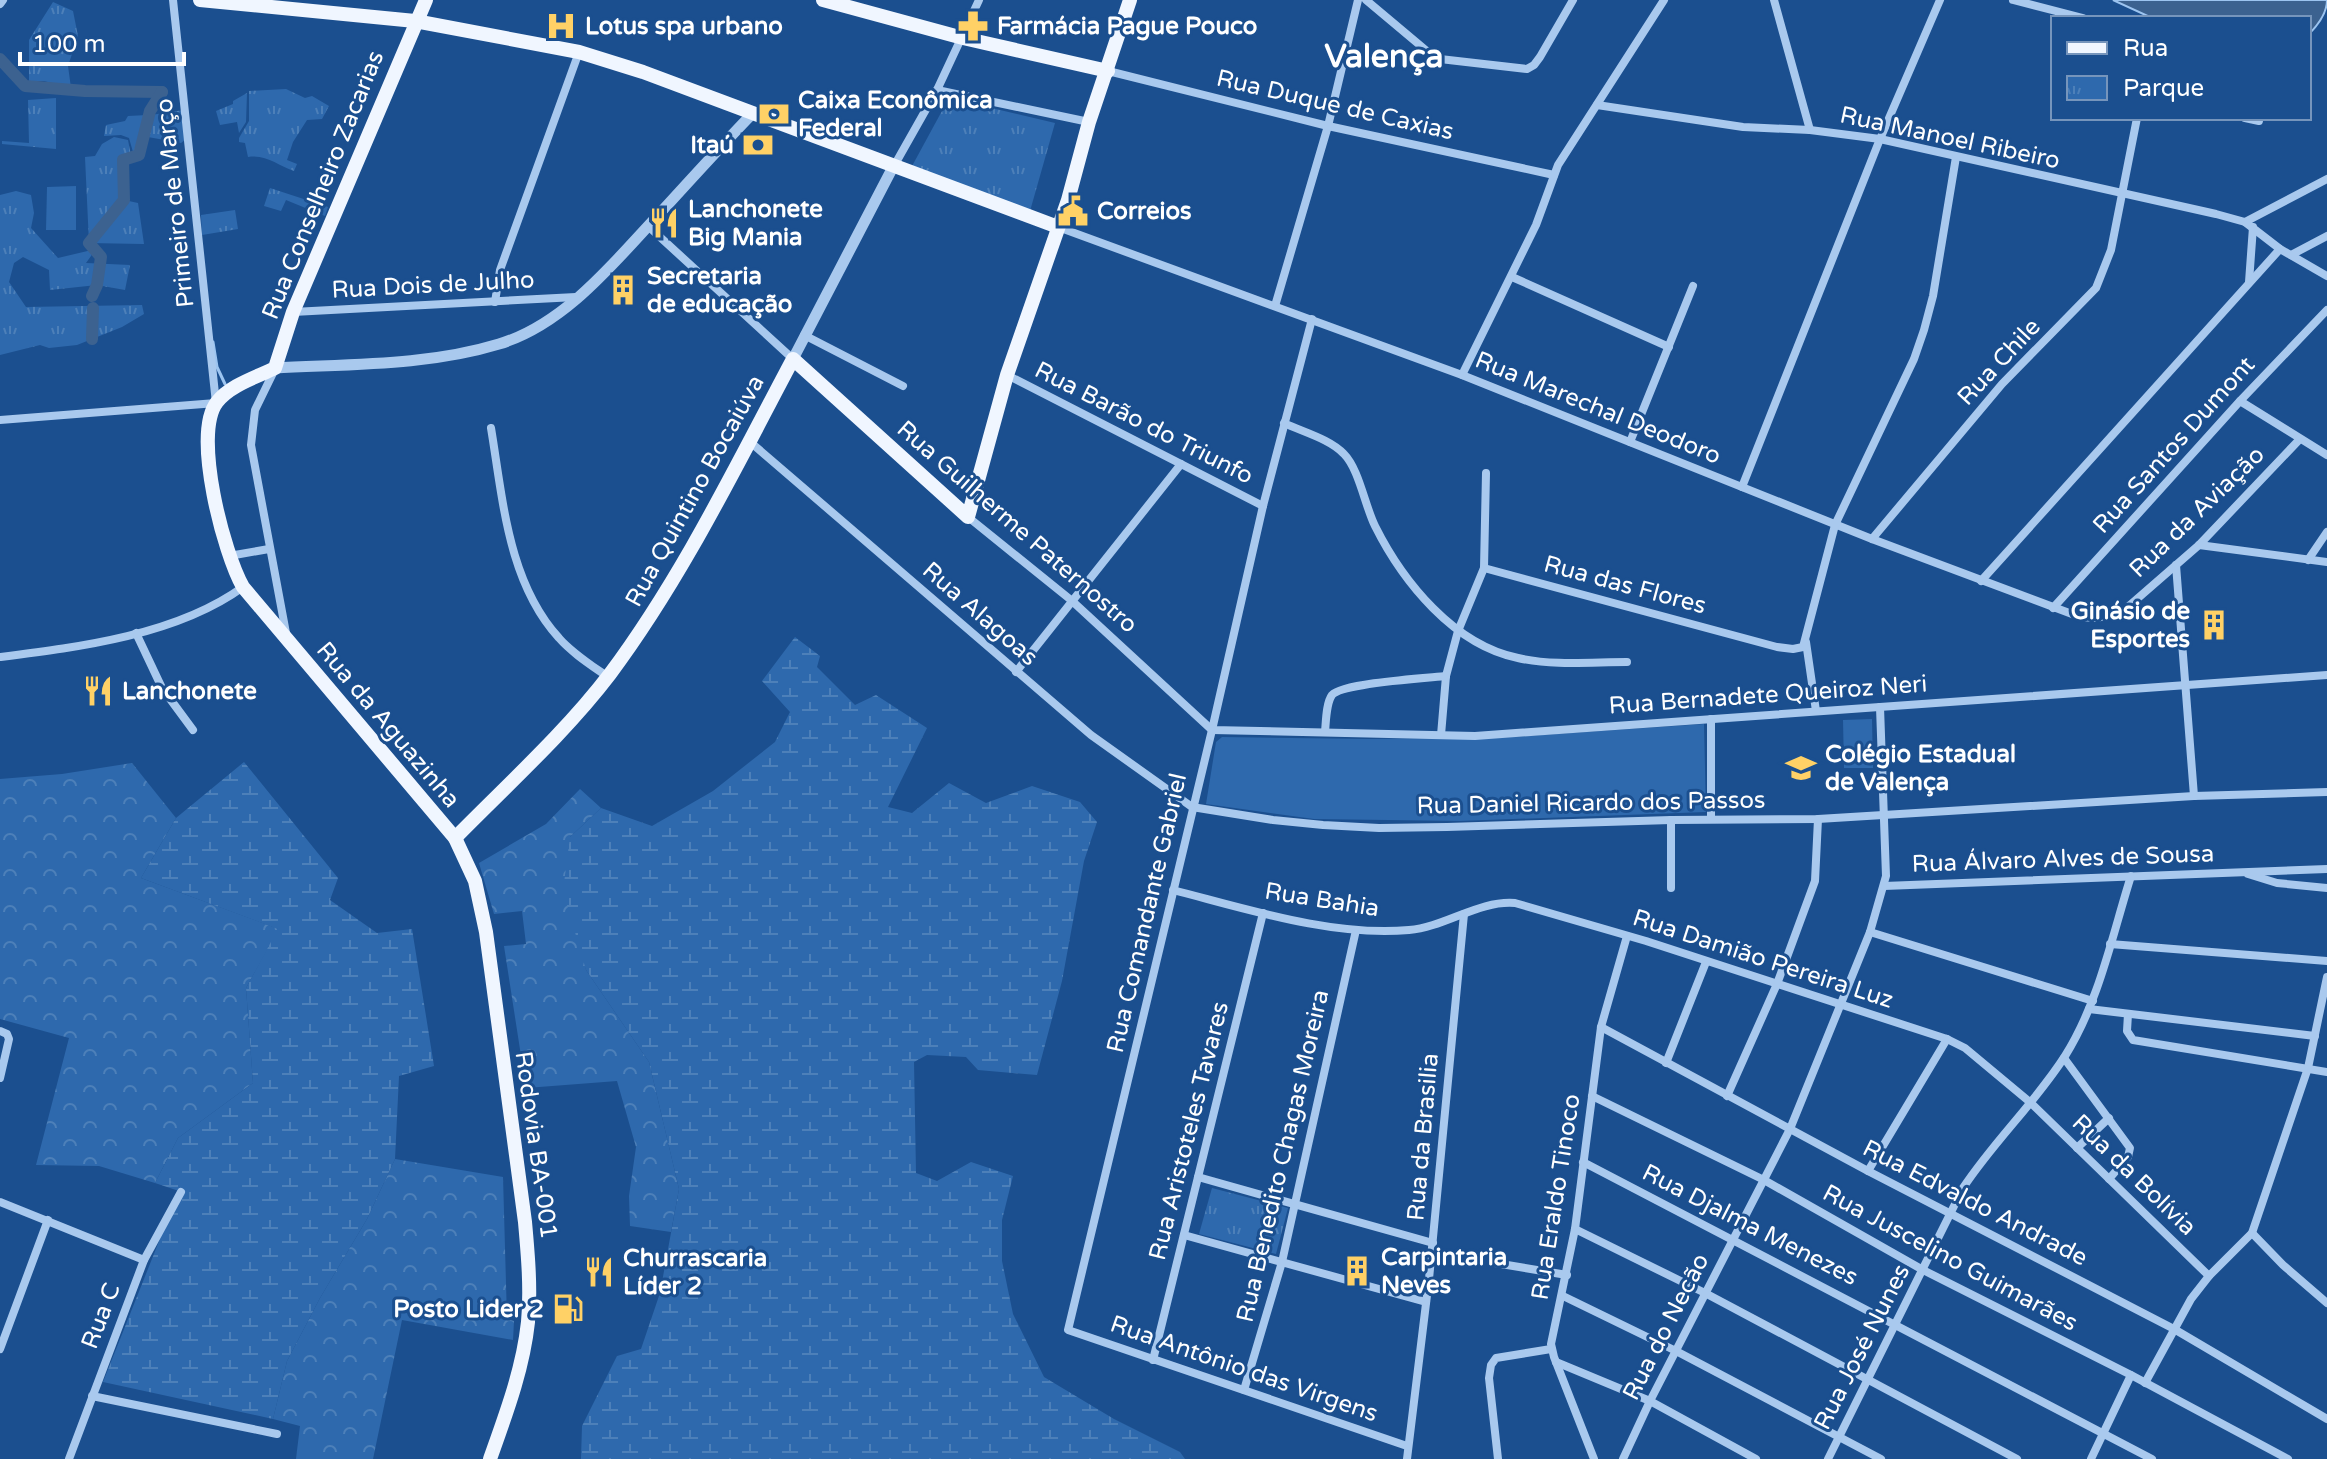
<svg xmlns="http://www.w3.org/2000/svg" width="2327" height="1459" font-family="'Varela Round',sans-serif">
<defs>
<pattern id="forest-crowns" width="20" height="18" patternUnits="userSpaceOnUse" patternTransform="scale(2)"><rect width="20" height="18" fill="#2e69ad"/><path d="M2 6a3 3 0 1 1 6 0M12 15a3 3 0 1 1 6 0" fill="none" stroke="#4d80b9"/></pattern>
<pattern id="wetland-marsh" width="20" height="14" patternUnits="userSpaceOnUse" patternTransform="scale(2)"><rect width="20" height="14" fill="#2e69ad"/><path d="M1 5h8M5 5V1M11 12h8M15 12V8" fill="none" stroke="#4d80b9"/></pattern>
<pattern id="park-tufts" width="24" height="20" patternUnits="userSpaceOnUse" patternTransform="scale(2)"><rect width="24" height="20" fill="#2e69ad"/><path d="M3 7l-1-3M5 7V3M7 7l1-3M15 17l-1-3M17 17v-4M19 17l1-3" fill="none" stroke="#4d80b9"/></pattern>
</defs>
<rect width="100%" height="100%" fill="#1b4f8f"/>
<g fill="#2e69ad">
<path d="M76 186V230H46L47 187Z"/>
<path d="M1872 719 1873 768H1844L1843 720Z"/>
<path d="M1704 724 1706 812 1460 821 1314 819 1206 804 1216 742 1222 737 1370 739 1512 737Z"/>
</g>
<g fill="url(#forest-crowns)">
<path d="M132 763 176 818 141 878 279 929 246 988 253 1083 178 1138 155 1183 99 1166 36 1165 69 1038 0 1019V779L62 774Z"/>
<path d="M580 789 601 808 570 837 586 970 649 1062 679 1189 671 1232 630 1226 629 1196 636 1147 617 1081 526 1088 504 946 526 944 522 911 494 914 479 863 546 824Z"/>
<path d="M395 1159 503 1177 507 1319 514 1321 513 1340 402 1320 373 1459H296L300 1426 273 1419 287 1361 320 1298 367 1219Z"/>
</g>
<g fill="url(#wetland-marsh)">
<path d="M795 637 820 656 817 667 855 705 876 695 927 728 888 807 912 813 949 783 986 803 1032 786 1080 802 1097 822 1084 861 1062 981 1037 1075 978 1070 966 1057 927 1055 914 1062 916 1173 937 1181 971 1162 1013 1176 1002 1220V1261L1013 1314 1044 1377 1114 1419 1180 1452 1185 1459H581L582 1426 617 1356 641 1349 660 1293 679 1189 649 1062 586 970 563 891 570 837 601 808 652 826 713 791 775 742 790 712 762 681Z"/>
<path d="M244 762 338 878 330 900 377 933 412 929 434 1066 399 1076 395 1159 367 1219 320 1298 287 1361 273 1419 103 1382 179 1191 155 1183 178 1138 253 1083 246 988 278 929 141 878 176 818Z"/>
</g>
<g fill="url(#park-tufts)">
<path d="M53 2 73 11 78 36 68 66 71 88 44 81H29V40Z"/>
<path d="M286 89 305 98 312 96 329 106 322 119 307 120 293 142 287 160 297 164 294 171C278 166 267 154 248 157L245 143 239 142V138L249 121V91Z"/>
<path d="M247 93 246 122 239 133 237 122 220 125 216 111 233 104V101Z"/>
<path d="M56 98V149L2 144V141L29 143 28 100Z"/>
<path d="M949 98 1055 123 1030 211 911 168Z"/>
<path d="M184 110 186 139 181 143 148 137 151 115Z"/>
<path d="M148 115 144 134 135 159 129 138 121 135 104 136 106 125 125 121 128 116Z"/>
<path d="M114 137 128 140 132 161H122L121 172 124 200 138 203 144 244 89 243 85 157 95 156 102 144Z"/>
<path d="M270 188 328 207 325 216 286 200 281 211 264 206Z"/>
<path d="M16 191 31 195 34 213 31 228 58 258 96 249 86 263 130 265 125 290 97 285 50 290 49 270 23 257 14 263 9 282 26 307 142 305 144 314 122 327 77 345 49 348 40 345 0 355V195Z"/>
<path d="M235 210 238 229 202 235 201 215Z"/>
<path d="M1212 1188 1288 1208 1276 1254 1199 1234Z"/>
</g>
<path fill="#3c6290" stroke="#9cc4f0" stroke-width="2" d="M2113 0H2327C2327 13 2318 25 2309 34V18H2152Z"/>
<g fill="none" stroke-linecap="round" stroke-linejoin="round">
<path stroke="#9cc4f0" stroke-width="3" d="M213 342 217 367 225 384"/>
<g stroke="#3c6290" stroke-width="12">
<path d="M0 59 25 86 85 91 162 92"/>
<path d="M92 296 97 285 101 257 89 243 124 200 123 160 139 155 150 111 162 92"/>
<path d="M92 339 93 308"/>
</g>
<g stroke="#a9c9ee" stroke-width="8">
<path d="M1366 0 1428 52 1440 59 1527 69 1534 65 1540 57 1573 0"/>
<path d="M1774 0 1810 130"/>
<path d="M2013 0 2083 18"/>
<path d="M0 4 3 0"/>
<path d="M1108 71 1328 126 1554 175"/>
<path d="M937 90 1089 122"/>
<path d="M1597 105 1743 127 1810 130 1880 139 2216 214 2245 222 2280 249 2327 276"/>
<path d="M2245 118 2259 121"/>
<path d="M894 166 937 90 979 0"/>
<path d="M2245 222 2327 179"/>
<path d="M648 226 793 359"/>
<path d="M1058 227 1462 375 1872 539 2080 617 2096 618 2122 612 2199 545 2299 440"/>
<path d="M2291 255 2327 236"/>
<path d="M1512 277 1669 347"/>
<path d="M2249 282 2253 227"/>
<path d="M495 302 500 270 579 52"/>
<path d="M1275 306 1328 126 1358 0"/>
<path d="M293 312 576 297"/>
<path d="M1312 319 1263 506 1212 730 1068 1330 1407 1446"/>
<path d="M804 335 903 386"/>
<path d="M274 371 255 410 251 445 286 633"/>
<path d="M1007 375 1263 506"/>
<path d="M1462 375 1536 225 1558 165 1664 0"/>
<path d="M2240 401 2327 455"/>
<path d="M0 420 216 403 173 0"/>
<path d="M1284 423C1303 432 1330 439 1344 454 1359 469 1365 506 1375 526 1403 582 1454 645 1518 658 1553 666 1592 662 1627 662"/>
<path d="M491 428C503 500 508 582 559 638 572 653 591 665 608 677"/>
<path d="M749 441 1091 735 1192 807 1273 820 1323 825 1379 828 1447 827 1671 820 1818 819 2194 796 2327 792"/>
<path d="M1630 442 1693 286"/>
<path d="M1742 487 1880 139 1940 0"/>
<path d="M968 517 1071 600 1212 730 1475 736 2327 675"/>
<path d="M1872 539 2002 384 2096 288 2111 250 2137 118"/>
<path d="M2199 545 2327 562"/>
<path d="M229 556 269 549"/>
<path d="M2308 560 2327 532"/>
<path d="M2176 565 2194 796"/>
<path d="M1484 568 1486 473"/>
<path d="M1981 581 2280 249"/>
<path d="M2053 608 2240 401 2327 310"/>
<path d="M136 633 162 688 193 730"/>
<path d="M1806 642 1816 711"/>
<path d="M0 657C80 647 177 635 243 587"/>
<path d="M1016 672 1181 464"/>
<path d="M1711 719V819"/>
<path d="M1325 732C1326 722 1326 703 1332 695 1342 683 1427 678 1446 676"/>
<path d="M1441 735 1446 676 1458 631 1484 568 1777 647 1793 649 1803 647 1835 525 1914 359 1924 330 1933 296 1956 157"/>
<path d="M2248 874 2277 883 2327 888"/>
<path d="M1884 886 2327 869"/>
<path d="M1671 888V820"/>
<path d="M1173 890C1247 909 1333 937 1409 930 1445 927 1479 900 1515 903L1646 941 1947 1039 1965 1048 2031 1103 2209 1276"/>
<path d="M1870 932 2093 1001"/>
<path d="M2110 944 2327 961"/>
<path d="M2089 1009 2315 1036"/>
<path d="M2128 1014 2127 1031 2133 1040 2327 1072"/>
<path d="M1601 1027 1868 1171 2174 1329 2327 1419"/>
<path d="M0 1031 7 1034 9 1039 0 1078"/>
<path d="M2064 1058 2130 1148 2128 1157 2109 1179"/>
<path d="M1666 1063 1706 962"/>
<path d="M1592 1096 1764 1180 1923 1270 2131 1375 2288 1459"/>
<path d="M1727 1096 1777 984 1815 881 1818 819"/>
<path d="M2077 1148 2109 1118"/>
<path d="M1583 1162 2152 1459"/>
<path d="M1868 1171 1947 1039"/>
<path d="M1198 1177 1433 1243"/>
<path d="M0 1202 144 1260"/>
<path d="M1575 1229 1705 1293 2017 1459"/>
<path d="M2252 1233 2283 1265 2327 1303"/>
<path d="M1184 1235 1426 1302"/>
<path d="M1495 1263 1567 1275"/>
<path d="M1563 1296 1676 1351 1881 1459"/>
<path d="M0 1349 48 1220"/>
<path d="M1153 1360 1263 913"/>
<path d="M1556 1362 1650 1401 1756 1459"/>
<path d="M2145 1383 2191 1299 2209 1276 2252 1233 2308 1068 2327 977"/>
<path d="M1244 1390 1282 1262 1356 930"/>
<path d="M92 1396 277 1434"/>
<path d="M69 1459 144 1260 181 1192"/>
<path d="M1407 1459 1429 1279 1464 914"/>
<path d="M1498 1459 1489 1378 1491 1365 1496 1358 1551 1349"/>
<path d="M1594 1459 1554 1357 1551 1344 1575 1229 1601 1027 1627 936"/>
<path d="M1623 1459 1650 1401 1790 1129 1870 932 1886 876 1880 707"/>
<path d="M1828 1459 1963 1188C1994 1141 2035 1103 2065 1056 2099 1002 2112 936 2131 876"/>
<path d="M2091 1459 2131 1375"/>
</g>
<g stroke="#a9c9ee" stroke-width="11">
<path d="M793 359 893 167"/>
<path d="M275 368C349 364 427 366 499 344 566 324 616 260 662 211 692 178 722 145 753 113"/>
</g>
<g stroke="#f0f6ff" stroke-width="14">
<path d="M200 0 415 21 579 52 643 72 1058 227"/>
<path d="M426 0 293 312 275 368C257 377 230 385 217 402 192 434 224 554 243 587L455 838 475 881 486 932 525 1222C528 1255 531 1289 528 1322 523 1369 506 1414 490 1459"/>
<path d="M823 0 963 38 1108 71"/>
<path d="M455 838C507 785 565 733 610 674 683 576 736 466 793 359L968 517 1007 375 1068 200 1089 122 1130 0"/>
</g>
</g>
<defs>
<g id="hospital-bare" transform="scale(2.4)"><path d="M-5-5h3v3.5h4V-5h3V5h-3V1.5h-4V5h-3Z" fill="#ffd166" stroke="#1b4f8f" stroke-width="2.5" paint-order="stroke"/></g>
<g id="pharmacy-bare" transform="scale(2.4)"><path d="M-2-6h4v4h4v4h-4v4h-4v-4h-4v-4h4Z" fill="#ffd166" stroke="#1b4f8f" stroke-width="2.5" paint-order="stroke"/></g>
<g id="bank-bare" transform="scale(2.4)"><path d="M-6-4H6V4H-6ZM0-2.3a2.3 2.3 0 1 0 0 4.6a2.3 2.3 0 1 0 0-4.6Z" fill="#ffd166" stroke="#1b4f8f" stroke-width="2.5" paint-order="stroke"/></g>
<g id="civic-bare" transform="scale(2.4)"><path d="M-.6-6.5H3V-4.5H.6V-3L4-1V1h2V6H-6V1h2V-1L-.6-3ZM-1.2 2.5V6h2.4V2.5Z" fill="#ffd166" stroke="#1b4f8f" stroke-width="2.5" paint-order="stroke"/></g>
<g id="restaurant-bare" transform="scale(2.4)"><path d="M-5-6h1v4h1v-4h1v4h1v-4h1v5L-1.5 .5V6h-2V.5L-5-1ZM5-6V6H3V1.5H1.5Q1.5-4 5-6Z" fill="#ffd166" stroke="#1b4f8f" stroke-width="2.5" paint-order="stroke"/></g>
<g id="building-bare" transform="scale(2.4)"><path d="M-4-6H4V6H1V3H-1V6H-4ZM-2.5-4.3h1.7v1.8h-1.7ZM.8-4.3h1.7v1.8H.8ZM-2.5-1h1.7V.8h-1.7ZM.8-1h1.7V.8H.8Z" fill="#ffd166" stroke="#1b4f8f" stroke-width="2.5" paint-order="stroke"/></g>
<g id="school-bare" transform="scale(2.4)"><path d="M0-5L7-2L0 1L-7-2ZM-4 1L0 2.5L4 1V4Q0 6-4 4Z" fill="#ffd166" stroke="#1b4f8f" stroke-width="2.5" paint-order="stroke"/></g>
<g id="fuel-bare" transform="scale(2.4)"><path d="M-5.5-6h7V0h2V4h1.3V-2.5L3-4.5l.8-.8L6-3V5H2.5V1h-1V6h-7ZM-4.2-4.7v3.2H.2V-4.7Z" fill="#ffd166" stroke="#1b4f8f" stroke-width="2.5" paint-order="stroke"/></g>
</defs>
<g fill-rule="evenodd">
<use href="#hospital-bare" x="561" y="26"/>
<use href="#pharmacy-bare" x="973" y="26"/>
<use href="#bank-bare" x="774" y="114"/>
<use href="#bank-bare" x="758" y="145"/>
<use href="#civic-bare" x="1073" y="211"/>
<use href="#restaurant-bare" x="664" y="223"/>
<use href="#building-bare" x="623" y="290"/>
<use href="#building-bare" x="2214" y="625"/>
<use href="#restaurant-bare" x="98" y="691"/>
<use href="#school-bare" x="1801" y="768"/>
<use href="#building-bare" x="1357" y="1271"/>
<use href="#restaurant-bare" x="599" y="1272"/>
<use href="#fuel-bare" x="568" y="1309"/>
</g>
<g text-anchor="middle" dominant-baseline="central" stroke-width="6" stroke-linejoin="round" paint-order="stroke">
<g font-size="24" font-weight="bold" fill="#fff" stroke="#1b4f8f" text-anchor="start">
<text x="585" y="26">Lotus spa urbano</text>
<text x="997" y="26">Farmácia Pague Pouco</text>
<text x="798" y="100">Caixa Econômica<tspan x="798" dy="28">Federal</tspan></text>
<text x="734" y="145" text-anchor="end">Itaú</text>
<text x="688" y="209">Lanchonete<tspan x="688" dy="28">Big Mania</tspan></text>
<text x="1097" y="211">Correios</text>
<text x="647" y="276">Secretaria<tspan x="647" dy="28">de educação</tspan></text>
<text x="2190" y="611" text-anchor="end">Ginásio de<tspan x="2190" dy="28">Esportes</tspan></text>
<text x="122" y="691">Lanchonete</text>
<text x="1825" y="754">Colégio Estadual<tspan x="1825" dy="28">de Valença</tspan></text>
<text x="1381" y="1257">Carpintaria<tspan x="1381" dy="28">Neves</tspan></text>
<text x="623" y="1258">Churrascaria<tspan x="623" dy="28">Líder 2</tspan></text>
<text x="544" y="1309" text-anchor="end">Posto Lider 2</text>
</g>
<g font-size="24" fill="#fff" stroke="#1b4f8f">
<text transform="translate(1335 105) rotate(13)">Rua Duque de Caxias</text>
<text transform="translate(1950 138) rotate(12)">Rua Manoel Ribeiro</text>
<text transform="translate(323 185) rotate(-68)">Rua Conselheiro Zacarias</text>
<text transform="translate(175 203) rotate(-96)">Primeiro de Março</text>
<text transform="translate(433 285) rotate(-3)">Rua Dois de Julho</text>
<text transform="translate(1999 362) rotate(-47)">Rua Chile</text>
<text transform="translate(1598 408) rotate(22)">Rua Marechal Deodoro</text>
<text transform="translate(1144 423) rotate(27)">Rua Barão do Triunfo</text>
<text transform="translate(2174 445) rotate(-48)">Rua Santos Dumont</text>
<text transform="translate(695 491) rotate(-61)">Rua Quintino Bocaiúva</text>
<text transform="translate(2197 512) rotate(-44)">Rua da Aviação</text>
<text transform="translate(1017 527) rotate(41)">Rua Guilherme Paternostro</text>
<text transform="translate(1625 585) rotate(15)">Rua das Flores</text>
<text transform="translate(980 614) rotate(41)">Rua Alagoas</text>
<text transform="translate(1768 695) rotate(-4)">Rua Bernadete Queiroz Neri</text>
<text transform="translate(388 725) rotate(50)">Rua da Aguazinha</text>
<text transform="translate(1591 803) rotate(-1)">Rua Daniel Ricardo dos Passos</text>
<text transform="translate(2063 859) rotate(-2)">Rua Álvaro Alves de Sousa</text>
<text transform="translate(1322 900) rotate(9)">Rua Bahia</text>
<text transform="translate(1147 913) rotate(-77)">Rua Comandante Gabriel</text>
<text transform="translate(1763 959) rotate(18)">Rua Damião Pereira Luz</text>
<text transform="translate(1189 1131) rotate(-76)">Rua Aristoteles Tavares</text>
<text transform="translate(1423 1137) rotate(-85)">Rua da Brasilia</text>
<text transform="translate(536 1145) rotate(82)">Rodovia BA-001</text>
<text transform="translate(1283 1156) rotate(-77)">Rua Benedito Chagas Moreira</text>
<text transform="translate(2134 1175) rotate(44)">Rua da Bolívia</text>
<text transform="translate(1556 1197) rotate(-81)">Rua Eraldo Tinoco</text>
<text transform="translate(1975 1203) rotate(27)">Rua Edvaldo Andrade</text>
<text transform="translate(1750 1225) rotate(27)">Rua Djalma Menezes</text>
<text transform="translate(1950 1258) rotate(28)">Rua Juscelino Guimarães</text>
<text transform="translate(101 1316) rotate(-69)">Rua C</text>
<text transform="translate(1666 1327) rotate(-63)">Rua do Necão</text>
<text transform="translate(1862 1347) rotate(-63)">Rua José Nunes</text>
<text transform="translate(1244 1369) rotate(19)">Rua Antônio das Virgens</text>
</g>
<g font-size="32" font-weight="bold" fill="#fff" stroke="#1b4f8f">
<text x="1384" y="57">Valença</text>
</g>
</g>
<rect x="2051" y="16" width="260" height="104" fill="#1b4f8f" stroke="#7695bc" stroke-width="2"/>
<rect x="2067" y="42" width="40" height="12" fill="#f0f6ff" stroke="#7695bc" stroke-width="2"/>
<text x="2123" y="56" font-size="24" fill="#ffffff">Rua</text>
<rect x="2067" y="76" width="40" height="24" fill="url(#park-tufts)" stroke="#7695bc" stroke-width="2"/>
<text x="2123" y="96" font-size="24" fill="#ffffff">Parque</text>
<path d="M20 52v12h164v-12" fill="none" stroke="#ffffff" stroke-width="4"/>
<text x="32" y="52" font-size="24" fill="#ffffff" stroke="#1b4f8f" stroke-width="6" paint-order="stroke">100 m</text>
</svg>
